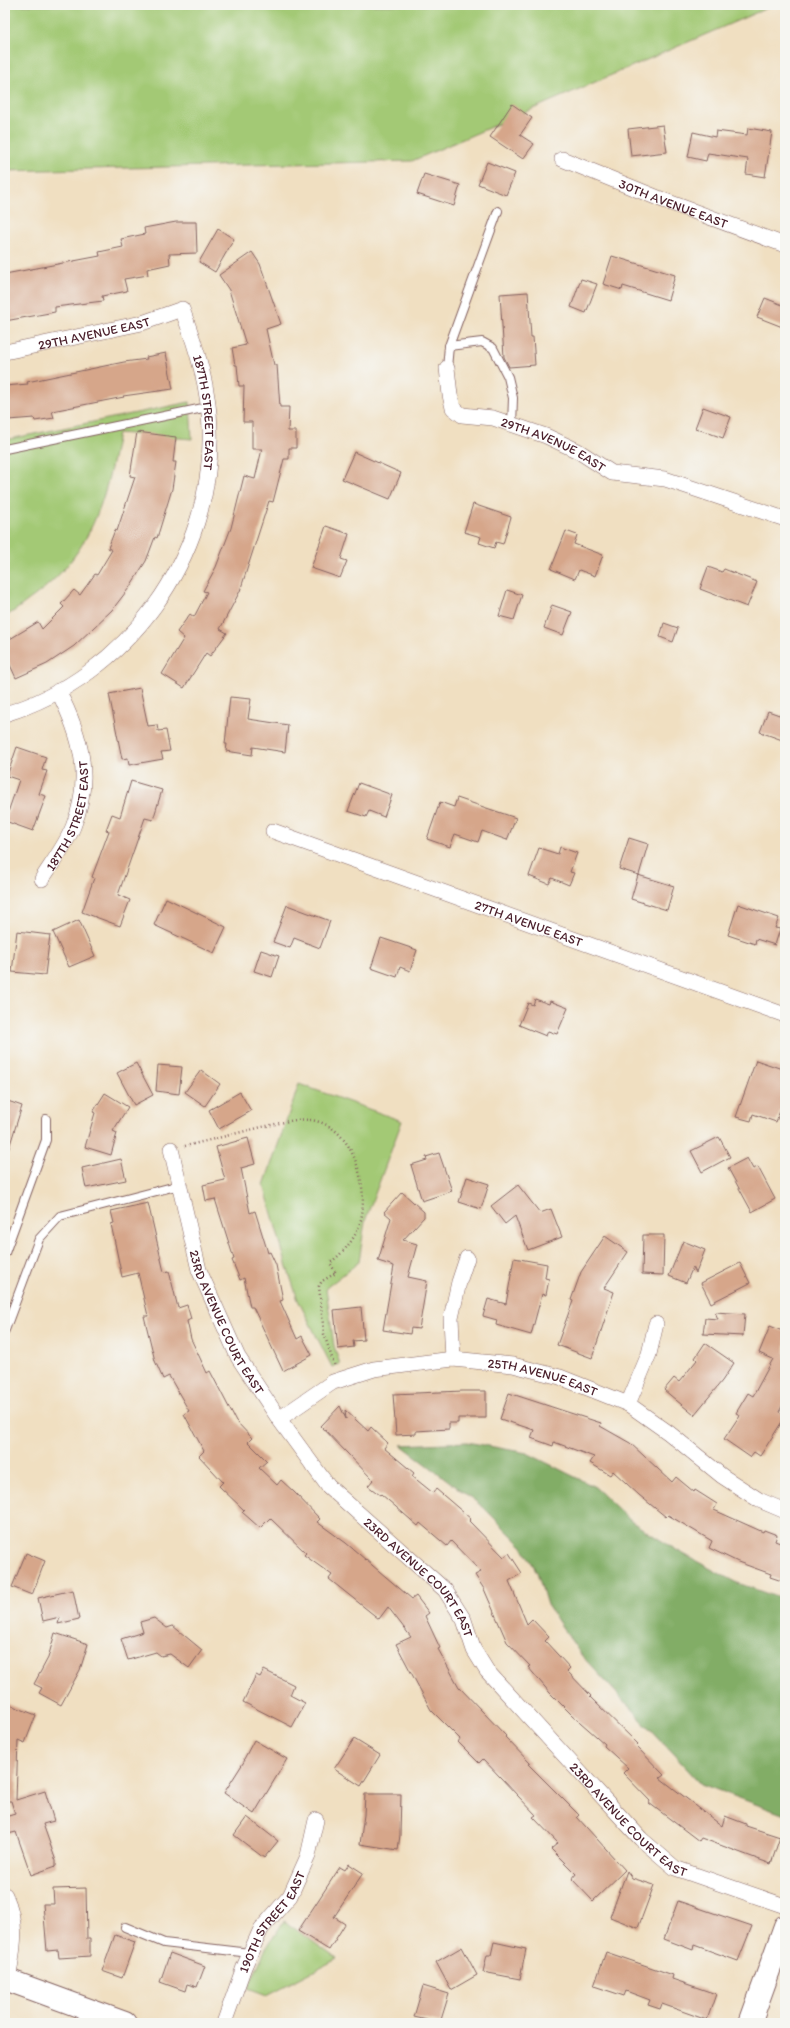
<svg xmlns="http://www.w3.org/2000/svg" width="790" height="2028" font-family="Itim,sans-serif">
<rect width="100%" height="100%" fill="#f6f6f2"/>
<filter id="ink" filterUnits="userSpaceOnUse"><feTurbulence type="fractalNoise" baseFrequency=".025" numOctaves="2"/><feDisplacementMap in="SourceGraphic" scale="8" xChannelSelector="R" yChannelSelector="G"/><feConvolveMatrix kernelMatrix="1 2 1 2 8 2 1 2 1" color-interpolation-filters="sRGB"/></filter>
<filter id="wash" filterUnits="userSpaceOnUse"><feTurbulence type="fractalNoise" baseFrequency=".012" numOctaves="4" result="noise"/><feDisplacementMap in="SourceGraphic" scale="16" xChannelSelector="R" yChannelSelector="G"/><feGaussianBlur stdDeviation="0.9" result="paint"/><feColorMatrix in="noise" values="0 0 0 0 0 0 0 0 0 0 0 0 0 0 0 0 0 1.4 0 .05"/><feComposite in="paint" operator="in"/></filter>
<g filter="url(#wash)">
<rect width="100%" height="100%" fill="#f0dfc1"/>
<g fill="#a3c974" stroke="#767450">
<path d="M5 5H774L412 161 5 171Z"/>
<path d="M190 402 192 439 118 433C106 500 91 555 33 597 24 603 15 612 5 616V440Z"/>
<path d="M299 1084 402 1121 365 1221 359 1262 326 1288 334 1346 340 1364 332 1367 298 1300 287 1267 264 1185Z"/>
<path d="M284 1921 337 1959 267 1995 248 1988 265 1950Z"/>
</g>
<path fill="#82ad66" stroke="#666648" d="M467 1442 527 1453 595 1487 632 1522 678 1551 735 1582 785 1600V1815L701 1784 582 1656 547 1605 537 1572 522 1546 483 1507 401 1445Z"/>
<g id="blocks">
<g fill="#d6a68a">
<path d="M512 104 532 118 520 135 534 144 523 159 490 137Z"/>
<path d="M663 125 667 152 631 156 628 129Z"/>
<path d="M748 128 772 132 765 177 746 174 748 159 708 153 706 161 688 157 693 132 715 137 716 131 747 135Z"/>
<path d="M487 162 515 173 506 195 478 184Z"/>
<path d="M424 174 460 185 454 206 417 194Z"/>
<path d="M176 222H196L197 253 169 254 170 264 147 269 148 275 124 279 127 291 102 296 103 301 55 307V312L5 321V274L100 256 99 252 123 247 121 239 145 234 144 228Z"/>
<path d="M218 229 234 239 215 272 199 262Z"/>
<path d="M252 252 260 264 281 324 266 329 274 365H277L280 407H289L288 431H296V448H289V459H284L273 502 269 501 240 591 220 629 227 633 210 656 206 653 184 688 162 674 184 638 177 632 190 614 194 617 207 592 203 591 216 567 231 528 244 476 255 479 262 449H252V422H243L244 386H239L237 365H235L232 348 246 345 229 290 219 275Z"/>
<path d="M612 256 675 275 668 300 623 286 622 290 603 284Z"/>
<path d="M581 279 597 284 586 313 571 307Z"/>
<path d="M528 292 531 337H533L535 365 509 367 504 357 500 294Z"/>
<path d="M765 298 785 306V328L757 317Z"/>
<path d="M166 353 173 389 123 396 124 397 52 411 54 418 35 421 34 418 8 420 5 386 28 384 27 382 124 362 147 359 146 357Z"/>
<path d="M703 407 731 417 723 438 695 428Z"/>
<path d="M137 432 176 437 173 462H176L172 489 157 538 155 537 146 561 129 588 112 610 74 646 47 664 16 678 5 654V642L38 622 42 629 64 607 61 604 74 590 80 595 95 574 97 575 112 550 108 548 115 530 117 531 135 477 130 476Z"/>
<path d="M354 452 401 473 390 499 342 479Z"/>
<path d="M473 504 511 517 503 544 496 542 494 548 479 543 481 537 464 532Z"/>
<path d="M326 526 349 534 341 559 347 561 340 578 311 568Z"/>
<path d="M566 531 577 535 574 544 603 555 595 576 579 570 575 579 551 569Z"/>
<path d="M708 567 722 572 724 569 757 582 747 607 700 589Z"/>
<path d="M507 590 522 595 514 620 499 616Z"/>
<path d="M552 605 572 612 563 635 544 628Z"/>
<path d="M664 623 678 628 673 642 660 637Z"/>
<path d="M140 688 148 726 157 725 158 731 166 730 170 751 161 752 163 759 129 765 128 758 122 759 109 694Z"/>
<path d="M230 697 251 699 248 719 288 725 285 752 253 747 252 755 226 751 227 744H225Z"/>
<path d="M768 711 785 717V741L760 732Z"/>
<path d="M17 747 46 757 42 770 47 771 39 794 46 796 33 831 5 821 19 780 7 776Z"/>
<path d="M131 781 162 790 153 820 145 818 118 895 130 900 120 926 82 912 94 878 92 877 109 831 106 830 112 814 120 817Z"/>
<path d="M359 783 392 795 384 817 369 811 366 817 348 811Z"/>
<path d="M457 798 516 818 507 840 482 831 478 842 455 834 450 847 427 839 440 802 454 807Z"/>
<path d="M629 838 648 844 639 875 619 869Z"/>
<path d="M560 847 577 853 570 872 574 873 569 885 552 878 549 884 529 876 539 848 558 854Z"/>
<path d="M638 875 674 886 667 910 631 899Z"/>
<path d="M166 898 226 927 214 953 154 925Z"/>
<path d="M738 904 779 918 775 928 780 929 775 945 756 939 755 944 728 935Z"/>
<path d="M287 905 330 921 320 948 294 938 290 948 273 942Z"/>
<path d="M79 920 95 956 69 967 53 932Z"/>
<path d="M17 931 50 935 45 975 12 972Z"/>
<path d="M381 938 417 950 410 971 400 967 397 977 371 968Z"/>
<path d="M261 950 279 956 272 977 254 971Z"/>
<path d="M535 999 549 1004 550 1001 568 1008 557 1034 548 1031 546 1036 519 1025 528 1003 533 1005Z"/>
<path d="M756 1060 785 1070V1097L776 1122 753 1114 751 1121 736 1117Z"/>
<path d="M136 1063 153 1095 134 1105 117 1073Z"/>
<path d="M158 1065 182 1067 179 1094 156 1091Z"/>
<path d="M201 1070 220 1084 205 1106 185 1092Z"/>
<path d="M240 1092 251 1111 219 1129 209 1110Z"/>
<path d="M105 1093 128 1107 113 1131 117 1133 111 1155 85 1147 95 1113 93 1112Z"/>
<path d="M5 1100 22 1106 8 1151 5 1150Z"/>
<path d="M719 1137 730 1157 702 1172 691 1151Z"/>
<path d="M248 1138 255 1164 241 1168 250 1213 255 1211 268 1253 270 1252 276 1265 283 1300 280 1301 297 1339 302 1336 312 1355 283 1371 253 1307H250L244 1278 240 1280 232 1260 234 1259 215 1199 206 1201 203 1185 225 1180 216 1147Z"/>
<path d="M439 1153 452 1191 422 1201 411 1165 427 1160 426 1157Z"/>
<path d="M747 1158 753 1169 758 1167 775 1199 752 1212 728 1168Z"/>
<path d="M121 1159 126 1180 86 1188 82 1168Z"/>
<path d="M467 1177 489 1184 481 1209 459 1202Z"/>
<path d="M518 1185 540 1213 551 1209 562 1237 528 1250 515 1216 505 1224 491 1206Z"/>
<path d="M402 1192 424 1212V1217L403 1240 417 1244 408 1277 427 1281 419 1329 411 1328 410 1334 383 1330 394 1266 378 1261 391 1218 384 1212Z"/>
<path d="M148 1203 164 1272 169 1271 178 1308 187 1305 191 1319 187 1321 191 1339 207 1373 210 1371 236 1421 252 1438 248 1442 267 1461 259 1468 277 1485 281 1480 294 1492 320 1519 317 1522 346 1543 412 1599 416 1596 429 1613 425 1616 440 1648 438 1649 459 1687 506 1736 505 1737 530 1763 528 1764 579 1815 577 1817 625 1870 593 1901 572 1879 576 1874 551 1849 558 1843 533 1817 536 1815 483 1759 479 1763 458 1742 460 1739 431 1710 396 1644 411 1637 388 1607 379 1619 329 1579 332 1575 304 1555 306 1553 270 1518 260 1528 242 1512 244 1510 219 1486 223 1482 199 1456 204 1451 184 1414 189 1411 169 1376 163 1379 155 1361 144 1316H148L138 1273 122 1277 111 1224 114 1223 111 1211Z"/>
<path d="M643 1235H664L663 1275 642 1274Z"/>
<path d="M605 1236 628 1252 604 1288 614 1292 592 1358 557 1345 573 1301 571 1300 581 1272Z"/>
<path d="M683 1241 705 1250 696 1273 693 1267 686 1283 669 1276Z"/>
<path d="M514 1258 547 1264 545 1278 549 1279 546 1295 542 1294 531 1335 496 1325 497 1320 483 1316 488 1299 506 1304Z"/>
<path d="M740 1263 750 1283 711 1303 701 1283Z"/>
<path d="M361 1307 364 1340 353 1341 354 1347 338 1349 334 1310Z"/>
<path d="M715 1312 745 1314 743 1336 703 1334 705 1318 718 1319Z"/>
<path d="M770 1326 785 1332V1400L779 1412 785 1417 760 1456 754 1452 750 1457 724 1439 740 1415 736 1413 748 1393 753 1396 773 1359 759 1353Z"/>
<path d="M705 1343 734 1363 722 1381 694 1415 664 1390 674 1378 679 1382 697 1360 695 1358Z"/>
<path d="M463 1391H486V1418H458V1423H449V1429L416 1431V1434L396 1435 393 1394Z"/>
<path d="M509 1393 601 1423 600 1426 630 1443 672 1482 676 1477 694 1492 695 1490 717 1504 714 1510 763 1532 764 1530 777 1535 775 1541 785 1545V1582L770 1577 771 1574 738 1562 709 1548 712 1541 668 1515 666 1517 639 1495 613 1471 610 1475 590 1463 594 1457 554 1442 553 1446 531 1438 534 1430 500 1419Z"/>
<path d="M340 1406 346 1419 345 1410 368 1431 371 1427 388 1443 384 1448 414 1473 412 1476 433 1493 436 1489 471 1519 469 1521 504 1557 509 1553 522 1573 509 1581 527 1624 532 1619 549 1637 545 1641 570 1668 567 1671 591 1696 590 1697 638 1744 636 1746 664 1775 660 1778 722 1826 725 1816 746 1824V1826L780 1837 771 1864 701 1838 699 1841 649 1803 650 1801 623 1773 628 1768 604 1746 605 1744 572 1715 550 1693 528 1667 530 1666 507 1642 484 1589 475 1575 481 1572 451 1541 447 1546 420 1523 418 1526 381 1494 380 1495 368 1486 373 1480 321 1426Z"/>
<path d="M26 1553 45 1561 32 1595 12 1587Z"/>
<path d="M73 1590 79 1619 58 1624 60 1617 43 1621 38 1598Z"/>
<path d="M154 1618 167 1628 173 1626 202 1650 189 1668 170 1654 161 1656 156 1652 128 1660 121 1639 143 1632 140 1622Z"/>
<path d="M55 1633 88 1644 80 1670 61 1705 39 1693 42 1688 34 1684 48 1658Z"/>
<path d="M264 1670 294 1685 290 1695 305 1703 292 1727 243 1702 256 1675 260 1677Z"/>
<path d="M5 1703 36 1715 25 1743 18 1740 16 1800 45 1791 54 1821 43 1824 56 1861V1866L31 1875 16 1832 8 1834 5 1823V1817L15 1814 11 1801H5Z"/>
<path d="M354 1739 380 1755 361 1786 334 1769Z"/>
<path d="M254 1740 287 1759 254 1814 224 1793 245 1760 244 1759Z"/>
<path d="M365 1794H401L400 1835 398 1850 360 1844 364 1815Z"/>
<path d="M247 1817 278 1841 264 1858 234 1835Z"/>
<path d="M349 1864 363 1873 334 1917 345 1924 329 1950 298 1931 340 1867 345 1870Z"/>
<path d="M627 1871 632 1878 654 1885 638 1928 610 1917Z"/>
<path d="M86 1888 87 1939H90V1956L59 1958 58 1950 47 1951 43 1904H54L53 1889Z"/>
<path d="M678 1901 752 1926 738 1961 694 1945 693 1950 664 1939Z"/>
<path d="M115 1935 135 1942 122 1978 102 1971Z"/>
<path d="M494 1942 526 1949 520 1979 483 1972 487 1955H491Z"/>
<path d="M462 1947 477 1975 451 1990 436 1962Z"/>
<path d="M606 1952 673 1975 672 1979 716 1994 707 2020 662 2004 660 2009 648 2005 650 2000 626 1991 624 1996 594 1986Z"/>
<path d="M170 1953 205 1966 197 1987 187 1984 185 1991 160 1982Z"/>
<path d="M423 1986 449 1994 440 2023 414 2017Z"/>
</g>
</g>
</g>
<g filter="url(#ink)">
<use href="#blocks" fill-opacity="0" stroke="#846260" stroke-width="1"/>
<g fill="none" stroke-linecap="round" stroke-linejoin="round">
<g stroke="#846260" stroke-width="10">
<g id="lane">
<path d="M449 346 482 342 493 348 508 377 513 398 512 425"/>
<path d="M447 368 449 346 498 211"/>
<path d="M5 449 208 407"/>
<path d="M5 1253 46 1140V1119"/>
<path d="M5 1330 39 1239 60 1216 180 1185"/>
<path d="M125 1927 164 1943 250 1953"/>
</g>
</g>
<g stroke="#846260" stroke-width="16">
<g id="street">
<path id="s1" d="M562 159 663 200 785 245"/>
<path id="s2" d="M5 352 142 323 182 309C197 349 209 387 210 430 214 557 127 677 5 714"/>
<path id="s3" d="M447 368 450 395 453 408 462 415 493 418 546 436 578 451 612 473 665 479 785 519"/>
<path id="s4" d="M273 831 785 1015"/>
<path id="s5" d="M42 879C53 862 65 846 73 827 93 778 81 735 58 691"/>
<path id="s6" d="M171 1149 199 1270 238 1357 279 1419 328 1486 445 1590 464 1620 474 1650 487 1671 641 1839 675 1868 785 1906"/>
<path d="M453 1359 451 1318 459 1282 467 1258"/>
<path d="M628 1404 649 1354 656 1324"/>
<path id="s7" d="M279 1419 333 1382 374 1369 453 1359 513 1365 560 1377 628 1404 669 1433 722 1476 759 1500 785 1511"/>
<path d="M5 1895C19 1926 13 1949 8 1980"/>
<path id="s8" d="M224 2023 244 1967 261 1929 290 1896 308 1856 316 1820"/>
</g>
</g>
<g stroke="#846260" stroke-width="24">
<g id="secondary">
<path d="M5 1979 125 2023"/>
<path d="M750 2023 785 1926"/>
</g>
</g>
<path stroke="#846260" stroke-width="2.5" stroke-dasharray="1 3" stroke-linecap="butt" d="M185 1146C211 1140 237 1133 262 1127 278 1124 294 1118 310 1120 351 1124 367 1179 362 1214 359 1235 346 1250 330 1263L336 1273 322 1281 319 1286 324 1334 335 1367"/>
<use href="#lane" stroke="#fff" stroke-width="8"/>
<use href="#street" stroke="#fff" stroke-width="15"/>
<use href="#secondary" stroke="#fff" stroke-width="22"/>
</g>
</g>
<g text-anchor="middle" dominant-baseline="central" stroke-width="3" stroke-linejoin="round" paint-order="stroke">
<g font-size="13" fill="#4a1f2b" stroke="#f6f6f2">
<text stroke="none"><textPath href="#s1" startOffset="120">30TH AVENUE EAST</textPath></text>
<text stroke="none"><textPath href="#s2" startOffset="91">29TH AVENUE EAST</textPath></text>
<text stroke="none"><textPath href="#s2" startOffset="289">187TH STREET EAST</textPath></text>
<text stroke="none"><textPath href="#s3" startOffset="149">29TH AVENUE EAST</textPath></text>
<text stroke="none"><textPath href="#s5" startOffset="70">187TH STREET EAST</textPath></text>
<text stroke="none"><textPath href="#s4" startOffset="272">27TH AVENUE EAST</textPath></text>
<text stroke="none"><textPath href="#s6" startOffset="183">23RD AVENUE COURT EAST</textPath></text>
<text stroke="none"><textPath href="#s7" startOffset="280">25TH AVENUE EAST</textPath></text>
<text stroke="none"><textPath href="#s6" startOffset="507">23RD AVENUE COURT EAST</textPath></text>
<text stroke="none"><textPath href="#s6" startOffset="831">23RD AVENUE COURT EAST</textPath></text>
<text stroke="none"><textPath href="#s8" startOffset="113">190TH STREET EAST</textPath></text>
</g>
</g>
<rect width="790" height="2028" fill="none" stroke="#f6f6f2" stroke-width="20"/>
</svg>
